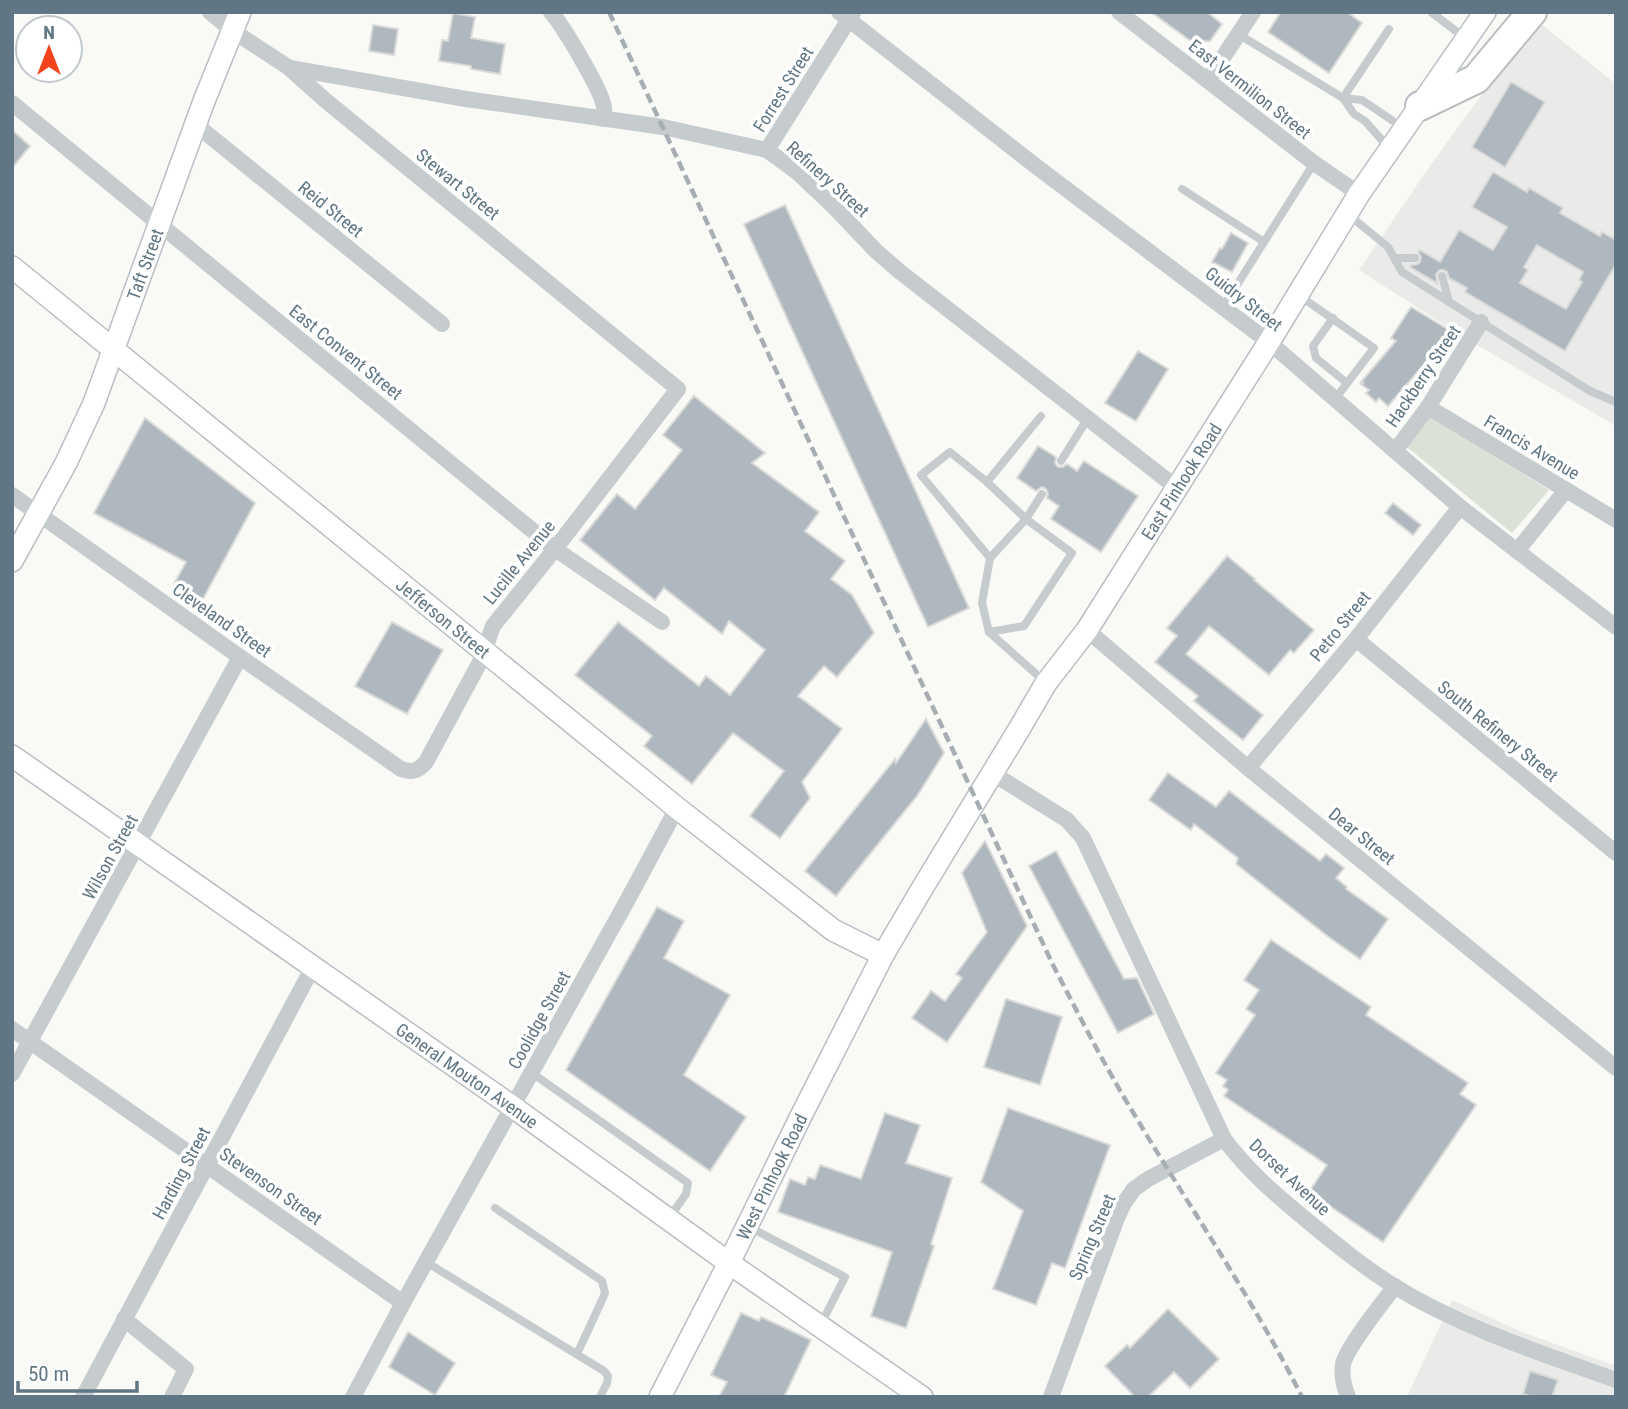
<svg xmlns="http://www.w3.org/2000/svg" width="1628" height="1409" font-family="'Roboto Condensed',sans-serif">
<rect width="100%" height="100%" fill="#f9f9f6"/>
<g fill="#eaeae9">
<path d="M1541 24 1616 84V426L1460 335 1359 270 1430 166 1500 69Z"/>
<path d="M1452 1300 1522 1332 1616 1366V1397H1407Z"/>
</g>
<path fill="#dbe1d6" d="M1429 415 1549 490 1512 533 1407 447Z"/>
<g fill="#afb8be" stroke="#dadad8" stroke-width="2" fill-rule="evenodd">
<path d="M1151 12H1207L1222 24 1210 41 1192 42Z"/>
<path d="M1281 12H1347L1362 23 1329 73 1268 32Z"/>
<path d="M453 13 475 17 471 38 505 44 500 74 471 69V66L439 61 442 40 448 41Z"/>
<path d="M373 25 398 29 394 55 369 51Z"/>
<path d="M1511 82 1545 102 1505 167 1472 147Z"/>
<path d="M12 130 30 146 12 168Z"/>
<path d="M1493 172 1527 192 1529 188 1563 208 1560 213 1600 236 1602 232 1616 240V264L1565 351 1465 292 1467 288 1449 278 1447 272 1444 270H1440L1436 274 1437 283 1410 267 1411 265 1418 264 1420 262 1421 257 1418 252 1420 250 1440 262 1459 230 1493 250 1507 227 1472 207ZM1537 245 1583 272 1579 280 1582 282 1566 309 1520 283 1528 270 1524 267Z"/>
<path d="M785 205 969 608 928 627 744 224Z"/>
<path d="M1231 233 1248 243 1232 272 1212 262 1220 248 1222 249Z"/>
<path d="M1411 307 1454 333 1434 365 1427 361 1388 406 1379 398 1376 402 1366 393 1369 390 1361 384 1363 383 1361 382 1396 341 1391 338Z"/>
<path d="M1138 351 1168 369 1136 421 1105 403Z"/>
<path d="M694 396 765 453 752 463 819 512 805 531 845 561 831 579 852 595 874 633 837 677 824 666 798 696 842 729 802 782 810 798 780 838 750 816 784 771 733 733 692 784 644 746 652 736 575 675 618 622 699 686 706 676 730 695 765 650 729 621 722 634 664 588 655 600 580 540 617 494 635 509 682 450 663 435Z"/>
<path d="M145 418 255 503 203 599 174 584 186 562 94 513Z"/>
<path d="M1038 446 1056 457 1055 463 1058 467H1063L1067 464 1077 471 1084 461 1138 496 1101 552 1051 519 1059 506 1047 498 1048 494 1046 489 1042 487 1036 491 1017 478Z"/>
<path d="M1393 503 1421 525 1413 535 1385 513Z"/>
<path d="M1227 556 1255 579 1254 580 1314 630 1294 653 1290 650 1269 675 1209 626 1186 654 1263 715 1243 740 1194 701 1198 696 1155 662 1177 636 1167 628Z"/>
<path d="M392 622 443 650 407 714 355 686Z"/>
<path d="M926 719 944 753 917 796 836 896 805 871 895 759 896 763Z"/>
<path d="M1168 773 1216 807 1229 791 1320 861 1326 854 1344 868 1336 878 1347 887 1346 889 1388 919 1360 959 1330 938 1236 864 1238 858 1194 824 1191 830 1149 800Z"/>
<path d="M985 841 1027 926 947 1042 912 1018 931 991 945 1001 962 978 956 974 987 932 962 873Z"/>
<path d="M1056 851 1124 979 1137 978 1154 1014 1118 1033 1029 866Z"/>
<path d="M657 907 684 921 664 958 730 995 684 1075 746 1117 710 1171 566 1070Z"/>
<path d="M1271 940 1371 1007 1366 1015 1468 1083 1460 1094 1476 1105 1383 1242 1309 1192 1327 1165 1224 1096 1228 1090 1223 1086 1227 1080 1216 1073 1255 1015 1246 1009 1259 990 1244 980Z"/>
<path d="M1006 999 1062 1017 1040 1085 984 1067Z"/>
<path d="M1008 1108 1110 1145 1065 1268 1052 1263 1036 1305 993 1289 1023 1211 981 1182Z"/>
<path d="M885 1113 920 1125 906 1163 952 1178 931 1244 934 1246 906 1328 871 1316 892 1252 778 1212 790 1179 805 1185 808 1177 815 1179 820 1165 861 1179Z"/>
<path d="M1168 1309 1219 1359 1190 1388 1174 1372 1148 1397H1135L1105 1366 1127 1345 1130 1348Z"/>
<path d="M741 1313 759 1321 761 1317 811 1340 784 1397H719L727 1382 711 1375Z"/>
<path d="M408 1332 455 1363 435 1395 389 1367Z"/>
<path d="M1530 1371 1558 1380 1552 1397H1533L1523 1394Z"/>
</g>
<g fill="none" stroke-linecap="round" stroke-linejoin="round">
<g stroke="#b8bec3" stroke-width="24">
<g id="secondary">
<path id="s1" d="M12 267 677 808 833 930 883 955"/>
<path id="s2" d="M12 561 66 463 94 403 204 101 240 12"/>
<path id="s3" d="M12 756 513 1107 729 1263 922 1397"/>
<path id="s4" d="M660 1397 729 1263 802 1114 883 955 923 887 1018 731 1046 683 1087 630 1269 342 1359 194 1485 12"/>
</g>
</g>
<g stroke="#babec1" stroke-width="32">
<path id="highway" d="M1420 106 1476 79 1532 12"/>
</g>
<g stroke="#c6cbce" stroke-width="8">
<path d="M1431 12 1465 38"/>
<path d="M1238 34 1343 98 1354 114 1365 121 1388 147"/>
<path d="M1343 98 1389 29"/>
<path d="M1343 98 1362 100 1402 127"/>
<path d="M1182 189 1264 242"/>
<path d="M1349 215 1388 247 1402 272 1590 391 1616 402"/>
<path d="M1396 258H1415"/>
<path d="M1442 276 1449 302"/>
<path d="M1300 296 1374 348 1335 399"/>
<path d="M1223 307 1314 163"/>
<path d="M1333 318 1313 346 1316 358 1347 383"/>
<path d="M1061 461 1088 418"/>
<path d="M987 482 1041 416"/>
<path d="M990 558 921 475 950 452 987 482 1026 519 990 558 982 603 989 632 1024 626 1072 553 1026 519 1042 494"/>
<path d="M989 632 1044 681"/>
<path d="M532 1073 688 1183 686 1194 669 1218"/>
<path d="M495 1208 602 1281 605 1293 603 1298 577 1354"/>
<path d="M747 1226 845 1277 820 1326"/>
<path d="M426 1262 604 1371 608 1376 607 1383 600 1397"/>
</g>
<g stroke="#c6cbce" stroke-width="16">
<path d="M551 12C563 26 603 92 604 108 605 112 603 116 603 119"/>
<path d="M839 12 1037 167 1269 342 1460 507 1616 627"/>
<path d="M1119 12 1314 163 1359 194"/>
<path d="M290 68 466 99 663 127 767 150 797 172 833 206 876 251 899 271 1177 488"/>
<path d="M1208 80 1253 12"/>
<path d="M12 103 555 549 662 622"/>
<path d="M195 124 442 324"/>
<path d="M767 150 853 13"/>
<path d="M1428 407 1616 520"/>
<path d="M1395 451 1428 407 1481 322"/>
<path d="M12 495 240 657 401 769C412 773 418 771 426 762L481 660 493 626 555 549 678 389 325 100 288 67 233 31 210 12"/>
<path d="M1517 551 1566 490"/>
<path d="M1087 630 1248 768 1616 1068"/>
<path d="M1356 639 1616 853"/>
<path d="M1248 768 1356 639 1460 507"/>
<path d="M992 773 1067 820 1083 838 1224 1139C1249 1172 1273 1192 1304 1218 1333 1242 1362 1266 1394 1286 1462 1328 1541 1353 1616 1380"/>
<path d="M12 1029 403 1303"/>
<path d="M12 1074 240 657"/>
<path d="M124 1319 186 1369 172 1397"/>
<path d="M83 1397 313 967"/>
<path d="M353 1397 403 1303 627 901 677 808"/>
<path d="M1051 1397 1117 1218 1124 1203 1134 1189 1148 1179 1224 1139"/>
<path d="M1348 1397C1344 1387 1341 1375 1343 1364 1348 1345 1382 1304 1395 1286"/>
</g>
<use href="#secondary" stroke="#fff" stroke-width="21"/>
<use href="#highway" stroke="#fff" stroke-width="28"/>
<path stroke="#a6aeb3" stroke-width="4.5" stroke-dasharray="10 5" stroke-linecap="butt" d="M609 12 1053 965C1079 1015 1104 1065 1134 1114 1190 1208 1253 1299 1302 1397"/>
</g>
<g text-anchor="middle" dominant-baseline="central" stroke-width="7" stroke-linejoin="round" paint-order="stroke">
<g font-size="18" fill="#617684" stroke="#fff">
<text transform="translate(783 89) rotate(-58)">Forrest Street</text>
<text transform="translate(1250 89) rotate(38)">East Vermilion Street</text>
<text transform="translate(828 179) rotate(42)">Refinery Street</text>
<text transform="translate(458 184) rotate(39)">Stewart Street</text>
<text transform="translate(331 209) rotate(39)">Reid Street</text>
<text stroke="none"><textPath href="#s2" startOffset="326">Taft Street</textPath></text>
<text transform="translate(1244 299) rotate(38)">Guidry Street</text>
<text transform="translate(346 352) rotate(39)">East Convent Street</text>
<text transform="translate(1423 376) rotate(-56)">Hackberry Street</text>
<text transform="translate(1532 447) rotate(31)">Francis Avenue</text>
<text stroke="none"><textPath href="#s4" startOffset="1055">East Pinhook Road</textPath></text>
<text transform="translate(519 562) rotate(-51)">Lucille Avenue</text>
<text stroke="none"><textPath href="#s1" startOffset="556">Jefferson Street</textPath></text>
<text transform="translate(222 620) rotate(35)">Cleveland Street</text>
<text transform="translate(1340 626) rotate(-51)">Petro Street</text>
<text transform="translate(1498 731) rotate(39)">South Refinery Street</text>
<text transform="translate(1362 836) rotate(39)">Dear Street</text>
<text transform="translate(110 857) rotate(-61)">Wilson Street</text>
<text transform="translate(539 1020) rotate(-61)">Coolidge Street</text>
<text stroke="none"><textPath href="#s3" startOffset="556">General Mouton Avenue</textPath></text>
<text transform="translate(181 1173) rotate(-62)">Harding Street</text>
<text stroke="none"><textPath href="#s4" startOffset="247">West Pinhook Road</textPath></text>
<text transform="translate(1290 1177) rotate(43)">Dorset Avenue</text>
<text transform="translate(271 1186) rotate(35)">Stevenson Street</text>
<text transform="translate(1092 1237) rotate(-67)">Spring Street</text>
</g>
</g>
<rect width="1628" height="1409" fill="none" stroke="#617684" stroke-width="28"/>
<g transform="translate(49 49)"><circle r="33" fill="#ffffff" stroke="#c0c8ce" stroke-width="2"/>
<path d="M0-5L12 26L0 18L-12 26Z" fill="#f3431c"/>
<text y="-10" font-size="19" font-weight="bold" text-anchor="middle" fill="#617684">N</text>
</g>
<path d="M18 1381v10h119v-10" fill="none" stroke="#617684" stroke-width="3.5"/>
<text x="28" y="1381" font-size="21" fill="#617684" stroke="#ffffff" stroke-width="5" paint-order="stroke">50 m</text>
</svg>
